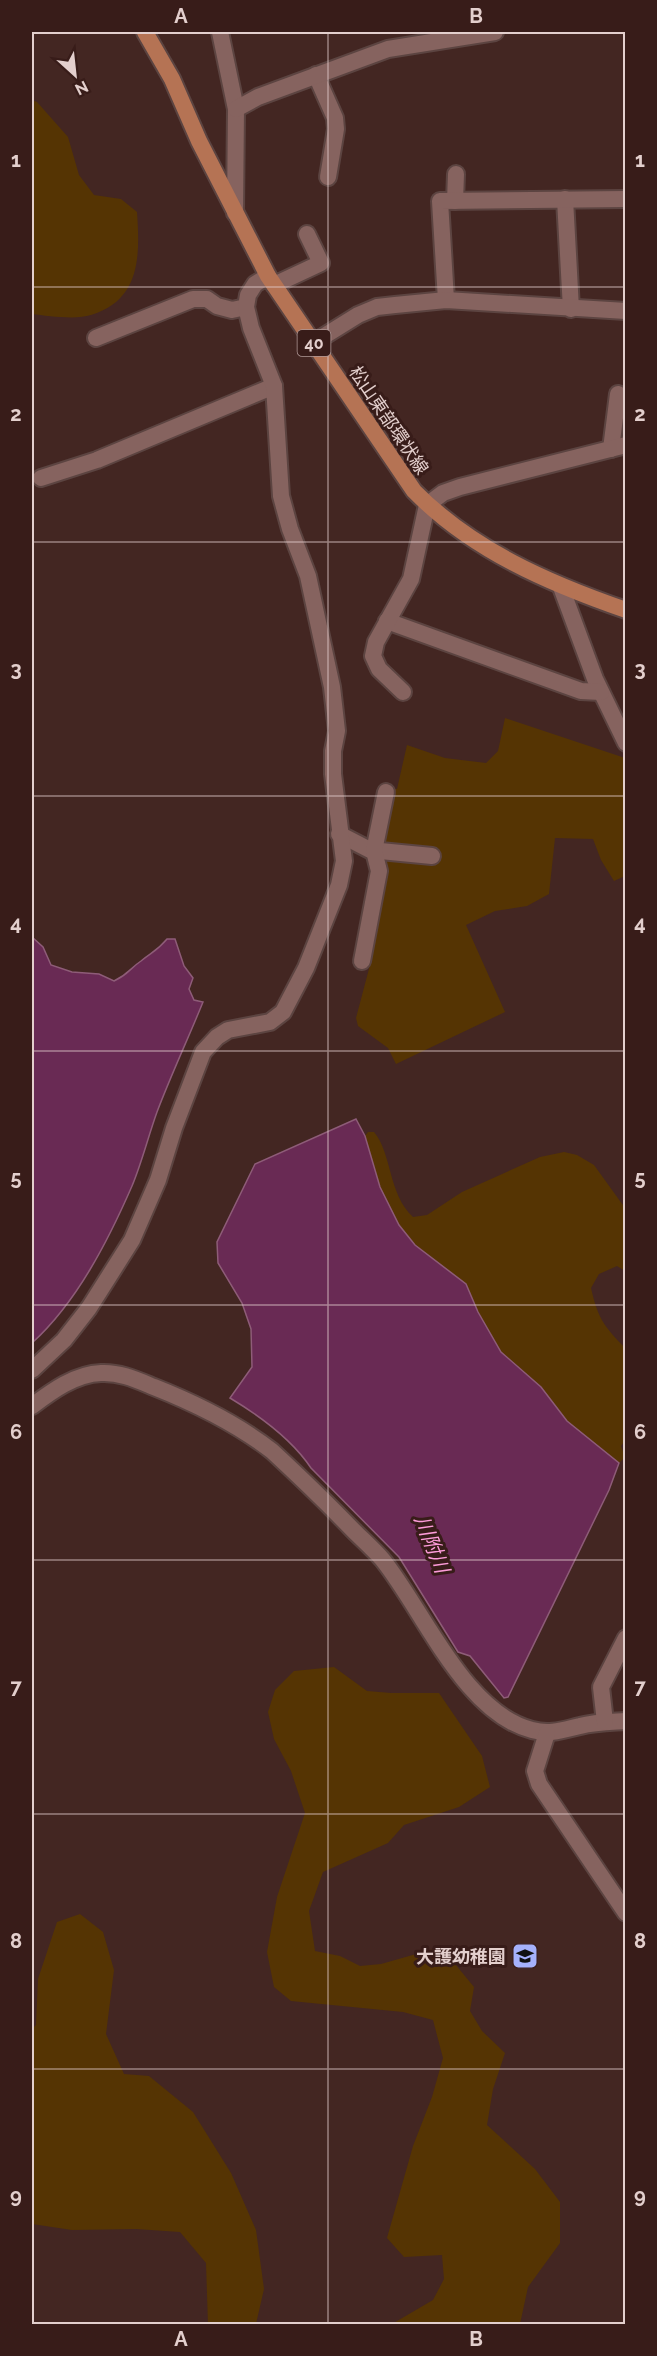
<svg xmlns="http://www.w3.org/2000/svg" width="657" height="2356" font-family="Raleway,'Noto Sans JP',sans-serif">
<rect width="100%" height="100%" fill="#432622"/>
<g fill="#553403">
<path d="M32 100 37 102 68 137 79 175 94 195 121 199 137 212C140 255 141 300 91 315 76 320 48 316 32 314Z"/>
<path d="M505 718 625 758V876L614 881 601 860 593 839 555 838 549 894 527 906 495 911 466 925 505 1012 396 1064 388 1048 358 1026 356 1018 370 965 361 947 383 787 397 789 407 745 445 758 486 763 498 751Z"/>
<path d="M368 1132H374C392 1153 388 1194 413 1217L427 1215 462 1192 540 1157 564 1152 577 1155 594 1165 625 1208V1271L617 1266 599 1274 591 1288C598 1319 604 1326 625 1348L626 1439 621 1446 625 1457 619 1463 567 1421 541 1387 501 1352 478 1312 466 1284 415 1245 399 1225 380 1187 365 1136Z"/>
<path d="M334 1667 367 1691 391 1693H439L482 1756 490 1787 459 1807 404 1825 388 1843 323 1872 309 1911 315 1951 340 1956 360 1966 381 1964 441 1947 474 1987 470 2011 482 2031 505 2053 493 2089 487 2125 535 2169 560 2202V2243L528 2287 520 2324H392L433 2300 444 2279 442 2255 404 2257 387 2238 413 2146 432 2097 443 2058 433 2020 403 2012 291 2001 274 1987 267 1952 277 1897 305 1813 291 1771 274 1739 268 1712 275 1690 294 1671Z"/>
<path d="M80 1914 103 1932 114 1970 106 2034 124 2074 149 2076 193 2112 231 2173 256 2230 264 2289 256 2324H208L206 2263 180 2232 136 2229 72 2230 32 2224V2029L36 2025 38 1979 57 1922Z"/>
</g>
<g fill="#692a54" stroke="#8e5c78" stroke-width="1.5">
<path d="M32 937 43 947 51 965 72 972 99 974 114 981C129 974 129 969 141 961 152 952 157 951 167 939H175L184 966 193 978 189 989 194 1000 203 1002C188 1039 171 1075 157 1112 148 1137 142 1162 132 1186 108 1241 77 1302 32 1343Z"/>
<path d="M356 1119 365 1136 380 1187 399 1225 415 1245 466 1284 478 1312 501 1352 541 1387 567 1421 619 1463 609 1490 508 1697 504 1698 470 1656 458 1652 399 1557 311 1468C291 1438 260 1416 230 1398L252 1367 251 1329 242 1303 218 1263 217 1242 255 1164Z"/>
</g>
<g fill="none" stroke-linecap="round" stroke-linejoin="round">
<g stroke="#5c4441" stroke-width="20">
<g id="minor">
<path d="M220 32 236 109 235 213"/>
<path d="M316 75 335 118 336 129 328 177"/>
<path d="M236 109 258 97 388 49 495 32"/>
<path d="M565 199 571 309"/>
<path d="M455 201 456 174"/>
<path d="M274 285 321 263 307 234"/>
<path d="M446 300 440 201 626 199"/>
<path d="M96 338 193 299H207L217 306 232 310 246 307"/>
<path d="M313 343 358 315 377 307 395 305 446 300 626 311"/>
<path d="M611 449 618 394"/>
<path d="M41 478 97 460 274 386"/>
<path d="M561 587 595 679 626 743"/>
<path d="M387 621 581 691 601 692"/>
<path d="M403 692 379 669 373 656 376 642 411 579 427 505 443 493 460 487 626 445"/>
<path d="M339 834 370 850 432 856"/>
<path d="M362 961 379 871 374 851 386 792"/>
<path d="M32 1370 64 1340 89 1308 132 1240 158 1180 174 1128 203 1052 217 1037 228 1030 270 1022 283 1012 306 968 339 885 344 861 333 774V751L337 731 332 687 308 576 290 529 281 496 274 386 251 328 246 307 248 295 255 284 268 276"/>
<path d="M32 1406C52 1391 75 1374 101 1373 120 1372 137 1380 154 1387 197 1404 236 1423 272 1451 300 1477 327 1503 353 1530 363 1540 373 1549 382 1559 423 1609 464 1713 532 1730 550 1735 563 1730 580 1726 595 1722 610 1722 626 1721"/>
<path d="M605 1722 601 1687 626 1638"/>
<path d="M547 1733 535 1771 539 1784 626 1913"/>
</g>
</g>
<g stroke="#5c4441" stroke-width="20">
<path id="primary" d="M145 32 172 79 199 141 268 276 414 491C472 550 548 583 626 610"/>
</g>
<use href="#minor" stroke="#86635f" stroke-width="16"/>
<use href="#primary" stroke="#b57354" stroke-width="16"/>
</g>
<path fill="none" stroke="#e3cfcd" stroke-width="1.5" stroke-opacity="0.55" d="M328 32V2324M32 287H626M32 542H626M32 796H626M32 1051H626M32 1305H626M32 1560H626M32 1814H626M32 2069H626"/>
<defs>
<g id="school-square" transform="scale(1.35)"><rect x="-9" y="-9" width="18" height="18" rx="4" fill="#a5b1fc" stroke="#381c19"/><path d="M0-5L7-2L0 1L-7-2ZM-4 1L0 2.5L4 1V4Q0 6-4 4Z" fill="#111"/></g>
</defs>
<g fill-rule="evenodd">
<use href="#school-square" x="525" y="1956"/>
</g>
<g text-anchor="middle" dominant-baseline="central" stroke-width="6" stroke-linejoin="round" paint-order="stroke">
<rect fill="#381c19" stroke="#b09997" stroke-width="1.5" x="297.5" y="330" width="33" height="26" rx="4.5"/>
<g font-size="16" font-weight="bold" fill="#e3cfcd">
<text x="314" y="343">40</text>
</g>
<g font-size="18" fill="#e3cfcd" stroke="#381c19">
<text transform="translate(389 420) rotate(56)">松山東部環状線</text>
</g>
<g font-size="18" font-weight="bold" fill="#e3cfcd" stroke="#381c19" text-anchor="end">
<text x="506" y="1956">大護幼稚園</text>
</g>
<g font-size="20" font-style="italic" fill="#fc9bd8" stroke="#381c19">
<text transform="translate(432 1544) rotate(68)">川附川</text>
</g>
</g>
<rect width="657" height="2356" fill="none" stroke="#381c19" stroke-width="66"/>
<g transform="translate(75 75) rotate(153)" stroke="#381c19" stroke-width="4.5" paint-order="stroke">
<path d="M0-4.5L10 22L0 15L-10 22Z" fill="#e3cfcd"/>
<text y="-9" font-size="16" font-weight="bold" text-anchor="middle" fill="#e3cfcd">N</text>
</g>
<rect x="33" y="33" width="591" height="2290" fill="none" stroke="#e3cfcd" stroke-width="2"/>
<g font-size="20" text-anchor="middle" font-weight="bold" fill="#e3cfcd">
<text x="181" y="23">A</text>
<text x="476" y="23">B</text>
<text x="16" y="167">1</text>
<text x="640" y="167">1</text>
<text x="16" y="421">2</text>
<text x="640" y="421">2</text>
<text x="16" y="676">3</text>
<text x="640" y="676">3</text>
<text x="16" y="930">4</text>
<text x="640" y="930">4</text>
<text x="16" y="1185">5</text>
<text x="640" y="1185">5</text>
<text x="16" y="1439">6</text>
<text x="640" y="1439">6</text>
<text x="16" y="1694">7</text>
<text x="640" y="1694">7</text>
<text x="16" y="1948">8</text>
<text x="640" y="1948">8</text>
<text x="16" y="2203">9</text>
<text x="640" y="2203">9</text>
<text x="181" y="2346">A</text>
<text x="476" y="2346">B</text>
</g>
</svg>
